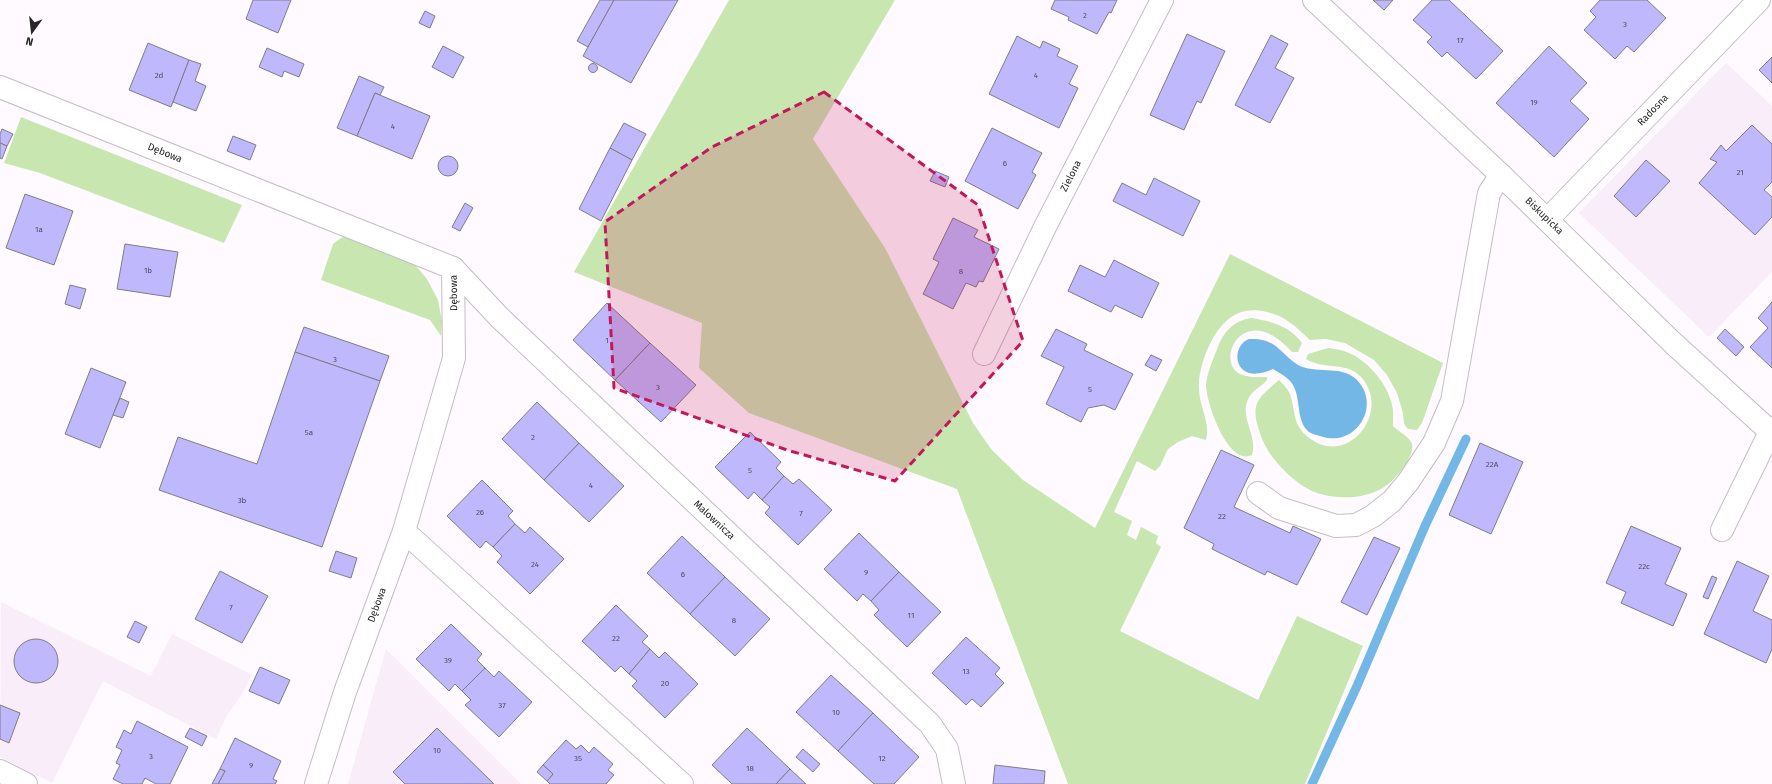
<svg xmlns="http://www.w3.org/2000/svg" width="1772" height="784" font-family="'Fira Sans',sans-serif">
<rect width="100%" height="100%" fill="#fffaff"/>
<g fill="#f8edf8">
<path d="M1726 63 1772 106V272L1709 337 1579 213Z"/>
<path d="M1 602 151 676 172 634 252 675 241 696 227 715 216 739 103 681 52 783 0 757Z"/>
<path d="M386 649 521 784H348Z"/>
</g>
<g fill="#c8e6af">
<path d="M729 0H895L813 139 885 248 973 423 991 449 1023 480 1095 528 1230 254 1443 363 1422 423 1417 430 1408 429 1404 424 1403 413 1397 393 1387 375 1374 360 1345 343 1326 339 1310 340C1303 334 1297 327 1289 322 1283 317 1275 314 1267 312 1240 305 1223 319 1211 342 1204 355 1198 374 1199 389 1199 406 1211 424 1206 440L1192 436 1178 442 1168 449 1160 466 1155 471 1137 461 1114 512 1132 521 1127 535 1136 540 1141 527 1158 536 1156 543 1161 547 1120 631 1258 700 1297 616 1363 646 1305 784H1068L957 489 749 413 699 368 702 323 574 272Z"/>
<path d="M21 117 242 205 224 243 40 173 4 163Z"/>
<path d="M351 235 416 266 427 279 438 300 442 321 441 336 430 320 321 280 333 244 341 238Z"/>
<path d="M1251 318C1271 321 1290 326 1302 343L1298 352H1292C1244 298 1214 361 1240 374 1249 378 1257 377 1267 377V380C1263 385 1257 388 1253 392 1234 413 1259 434 1252 455 1228 467 1206 402 1206 385 1207 373 1213 360 1217 349 1223 332 1233 321 1251 318Z"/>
<path d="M1328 348C1335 349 1343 350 1349 353 1370 362 1390 387 1393 410 1393 415 1393 420 1393 426 1398 431 1408 436 1411 442 1415 448 1409 459 1406 464 1398 475 1389 486 1377 491 1360 499 1335 499 1317 493 1296 486 1268 458 1261 436 1250 405 1255 400 1279 380 1283 384 1288 389 1290 394 1296 412 1292 424 1308 437 1349 470 1393 409 1360 376 1345 361 1322 370 1306 359L1308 354Z"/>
</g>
<path fill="#72b7e6" d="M1249 339C1277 338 1278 352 1298 365 1314 374 1341 365 1356 379 1383 405 1355 449 1320 436 1317 435 1312 434 1309 432 1296 421 1301 401 1294 387 1290 378 1281 374 1273 369 1266 372 1257 375 1249 373 1232 367 1235 344 1249 339Z"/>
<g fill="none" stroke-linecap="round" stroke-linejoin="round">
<path stroke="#72b7e6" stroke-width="9" d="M1312 784 1357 686 1425 526 1466 439"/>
</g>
<g fill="#bfb8fd" stroke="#7e7d83">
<path d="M253 0H291L278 33 246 19Z"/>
<path d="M600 0H614L588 47 577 41Z"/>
<path d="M614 0H678L631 83 583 56Z"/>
<path d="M1055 0H1117L1111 13 1109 12 1097 34 1068 20 1069 17 1051 9Z"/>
<path d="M1373 0H1393L1384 10Z"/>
<path d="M1432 0H1449L1503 51 1476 79 1447 52 1442 57 1427 42 1432 37 1413 20Z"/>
<path d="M1600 0H1647L1666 18 1634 52 1627 46 1615 59 1584 30 1596 17 1590 11Z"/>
<path d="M425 11 435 16 430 28 419 23Z"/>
<path d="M1187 34 1225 51 1201 103 1197 101 1184 130 1150 115Z"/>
<path d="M1271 35 1288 44 1275 68 1294 78 1270 123 1235 105Z"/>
<path d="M1017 36 1040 48 1043 41 1060 49 1057 56 1078 66 1069 84 1078 88 1059 128 989 94Z"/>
<path d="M148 43 189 60 171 107 129 90Z"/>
<path d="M443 46 464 57 453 78 432 67Z"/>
<path d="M1549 46 1587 83 1570 101 1589 119 1554 157 1496 103Z"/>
<path d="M267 48 304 64 299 77 284 71 282 77 259 67Z"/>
<path d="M1772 57V83L1759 70Z"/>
<path d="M189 60 201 64 195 81 206 86 196 111 173 102Z"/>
<circle cx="593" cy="68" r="4.5"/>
<path d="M359 76 384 87 380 95 375 93 357 136 337 128Z"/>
<path d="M375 93 430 116 412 159 357 136Z"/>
<path d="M624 123 646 134 632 160 610 148Z"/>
<path d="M1752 125 1772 144V182L1764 190 1772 197V217L1755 235 1699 183 1717 162 1710 159 1721 145 1726 151Z"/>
<path d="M992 128 1042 153 1032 172 1036 175 1018 209 965 181Z"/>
<path d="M2 129 13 134 7 146 0 143V134Z"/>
<path d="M233 136 256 145 250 160 227 151Z"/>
<path d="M0 143 7 146 2 159 0 158Z"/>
<path d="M610 148 632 160 601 221 579 209Z"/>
<circle cx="448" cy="166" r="10"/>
<path d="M1646 160 1670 181 1636 217 1614 196Z"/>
<path d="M935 171 949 177 945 187 930 181Z"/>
<path d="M1154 178 1200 201 1183 236 1113 201 1122 183 1146 195Z"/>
<path d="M25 194 73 211 54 265 6 248Z"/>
<path d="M465 203 473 208 460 231 452 227Z"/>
<path d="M953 218 978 230 974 237 999 249 983 282 979 281 976 287 966 283 953 309 923 294 939 262 933 259Z"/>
<path d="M125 244 178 252 170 297 117 289Z"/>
<path d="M1114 260 1159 283 1142 318 1115 305 1111 312 1068 291 1080 265 1105 277Z"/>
<path d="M70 285 86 289 80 309 65 304Z"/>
<path d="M1772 302V368L1750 347 1768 328 1758 318Z"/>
<path d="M607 303 650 343 615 380 573 340Z"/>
<path d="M304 327 389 356 380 381 295 352Z"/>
<path d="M1056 329 1087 344 1084 350 1133 374 1115 410 1104 405 1088 408 1081 422 1046 404 1064 367 1041 356Z"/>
<path d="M1725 329 1744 347 1736 356 1717 338Z"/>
<path d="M650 343 696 385 661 422 615 380Z"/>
<path d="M295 352 380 381 322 547 159 490 178 437 257 464Z"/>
<path d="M1151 355 1162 360 1156 371 1145 365Z"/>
<path d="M91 368 126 382 100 448 65 434Z"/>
<path d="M120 398 129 402 123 418 113 415Z"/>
<path d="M537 402 579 443 544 480 502 439Z"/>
<path d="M750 432 781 462 776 468 784 476 762 500 754 492 748 499 715 467Z"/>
<path d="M579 443 624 486 589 522 544 480Z"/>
<path d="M1480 443 1523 462 1491 534 1449 515Z"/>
<path d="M1221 450 1254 465 1234 507 1290 533 1293 526 1321 539 1297 585 1267 571 1265 575 1212 549 1214 544 1184 528Z"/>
<path d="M784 476 793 484 799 479 832 510 798 545 765 513 770 507 762 500Z"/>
<path d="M482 480 513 511 508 516 515 524 493 547 486 541 480 548 447 516Z"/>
<path d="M515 524 525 533 530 527 564 559 530 594 497 562 502 556 493 547Z"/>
<path d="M1631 526 1681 548 1665 584 1687 594 1673 626 1621 603 1626 592 1606 583Z"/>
<path d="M859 533 899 572 871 601 863 594 857 601 824 569Z"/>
<path d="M682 536 725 577 690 614 647 573Z"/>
<path d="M1374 537 1400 548 1367 615 1341 602Z"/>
<path d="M336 551 357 558 351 578 329 571Z"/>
<path d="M1737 561 1769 576 1753 611 1772 620V649L1766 663 1704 634Z"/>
<path d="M220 571 268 596 242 643 195 619Z"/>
<path d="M899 572 941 612 907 647 874 615 879 610 871 601Z"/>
<path d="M1712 576 1717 578 1708 599 1703 597Z"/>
<path d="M725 577 770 619 735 656 690 614Z"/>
<path d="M616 605 648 636 642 642 650 649 629 674 621 666 615 672 582 641Z"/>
<path d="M135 621 147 627 139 643 127 637Z"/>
<path d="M451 624 482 654 477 660 485 668 462 691 455 684 449 691 416 659Z"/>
<path d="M966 637 1000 668 995 674 1004 683 981 707 972 699 966 705 932 673Z"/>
<circle cx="36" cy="661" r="22"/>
<path d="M650 649 659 658 665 652 698 684 665 718 632 686 637 681 629 674Z"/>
<path d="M260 667 290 680 279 704 249 691Z"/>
<path d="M485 668 494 677 499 671 532 702 499 737 465 705 471 700 462 691Z"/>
<path d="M831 675 873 713 838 751 796 712Z"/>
<path d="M0 705 20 713 9 743 0 739Z"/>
<path d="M873 713 919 757 894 784H874L838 751Z"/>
<path d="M137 721 188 747 170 784H156L145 778 142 784H123L113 779 120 765 116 763 122 750 116 747 124 730 131 734Z"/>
<path d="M190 728 207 736 202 746 185 737Z"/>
<path d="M437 728 494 784H405L393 772Z"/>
<path d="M747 728 790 769 776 784H732L712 765Z"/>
<path d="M235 738 281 761 273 779 277 781 275 784H218L225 771 220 769Z"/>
<path d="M566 740 576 749 581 745 589 753 594 747 613 764 608 770 614 775 606 784H550L547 781 553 774 543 765Z"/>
<path d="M803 749 820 764 813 772 796 757Z"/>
<path d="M543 765 553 774 547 781 537 772Z"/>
<path d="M995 765 1045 771 1044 784H993Z"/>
<path d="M220 769 225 771 218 784H212Z"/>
<path d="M790 769 806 784H776Z"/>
</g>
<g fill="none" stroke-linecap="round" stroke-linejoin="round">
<g stroke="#c3bec3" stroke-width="24">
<g id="minor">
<path d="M1314 0 1501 175 1674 344 1772 433"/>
<path d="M0 87 453 268 454 358 404 531 345 692 316 784"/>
<path d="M1548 219 1759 0"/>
<path d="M453 268 500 318 930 724 947 749 954 784"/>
<path d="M984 354 1046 225 1162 0"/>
<path d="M1258 493 1279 508 1336 526 1356 525 1373 516 1392 501 1408 482 1434 443 1452 401 1489 193 1501 175"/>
<path d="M1722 530 1772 428"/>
<path d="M404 531 682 784"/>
<path d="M0 771 26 784"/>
</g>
</g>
<use href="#minor" stroke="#fff" stroke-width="22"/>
</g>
<path fill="#c2185b" fill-opacity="0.2" stroke="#c2185b" stroke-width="3" stroke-dasharray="8 5" stroke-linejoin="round" d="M824 92 978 205 1023 341 895 481 787 450 614 388 605 222 712 147Z"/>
<g text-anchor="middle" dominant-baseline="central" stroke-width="3" stroke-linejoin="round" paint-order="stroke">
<g font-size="8" fill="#4e4a5d">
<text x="1085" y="15">2</text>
<text x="1625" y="24">3</text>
<text x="1460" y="40">17</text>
<text x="159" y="75">2d</text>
<text x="1036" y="75">4</text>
<text x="1534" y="102">19</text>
<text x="393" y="126">4</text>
<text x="1005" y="163">6</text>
<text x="1740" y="172">21</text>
<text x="39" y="229">1a</text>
<text x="148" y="270">1b</text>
<text x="961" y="271">8</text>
<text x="607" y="340">1</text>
<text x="335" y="359">3</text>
<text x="658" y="387">3</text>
<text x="1090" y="389">5</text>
<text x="309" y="432">5a</text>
<text x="533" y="437">2</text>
<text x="1492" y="464">22A</text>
<text x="750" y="470">5</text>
<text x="591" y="485">4</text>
<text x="242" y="500">3b</text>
<text x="480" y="512">26</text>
<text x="801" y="513">7</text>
<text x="1222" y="516">22</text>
<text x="535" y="564">24</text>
<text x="1644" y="566">22c</text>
<text x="866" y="572">9</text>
<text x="683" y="574">6</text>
<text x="231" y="607">7</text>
<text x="911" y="615">11</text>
<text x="734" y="620">8</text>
<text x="616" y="638">22</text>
<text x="448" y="660">39</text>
<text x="966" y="671">13</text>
<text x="665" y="683">20</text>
<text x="502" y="705">37</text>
<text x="836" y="712">10</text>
<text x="437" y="750">10</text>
<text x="151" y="756">3</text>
<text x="578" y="758">35</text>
<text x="882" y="758">12</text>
<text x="251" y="765">9</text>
<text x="750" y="768">18</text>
</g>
<g font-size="10" fill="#282628" stroke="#fff">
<text transform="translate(1653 110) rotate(-46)">Radosna</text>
<text transform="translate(165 153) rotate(22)">Dębowa</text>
<text transform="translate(1071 176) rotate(-63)">Zielona</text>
<text transform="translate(1544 216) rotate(44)">Biskupicka</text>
<text transform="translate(454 293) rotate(-91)">Dębowa</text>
<text transform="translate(714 520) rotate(43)">Malownicza</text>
<text transform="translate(377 605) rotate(-70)">Dębowa</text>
</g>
</g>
<g transform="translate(32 32) rotate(195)" stroke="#ffffff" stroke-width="3" paint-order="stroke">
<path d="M0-3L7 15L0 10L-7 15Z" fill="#282628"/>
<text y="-6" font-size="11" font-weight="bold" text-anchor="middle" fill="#282628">N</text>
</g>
</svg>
